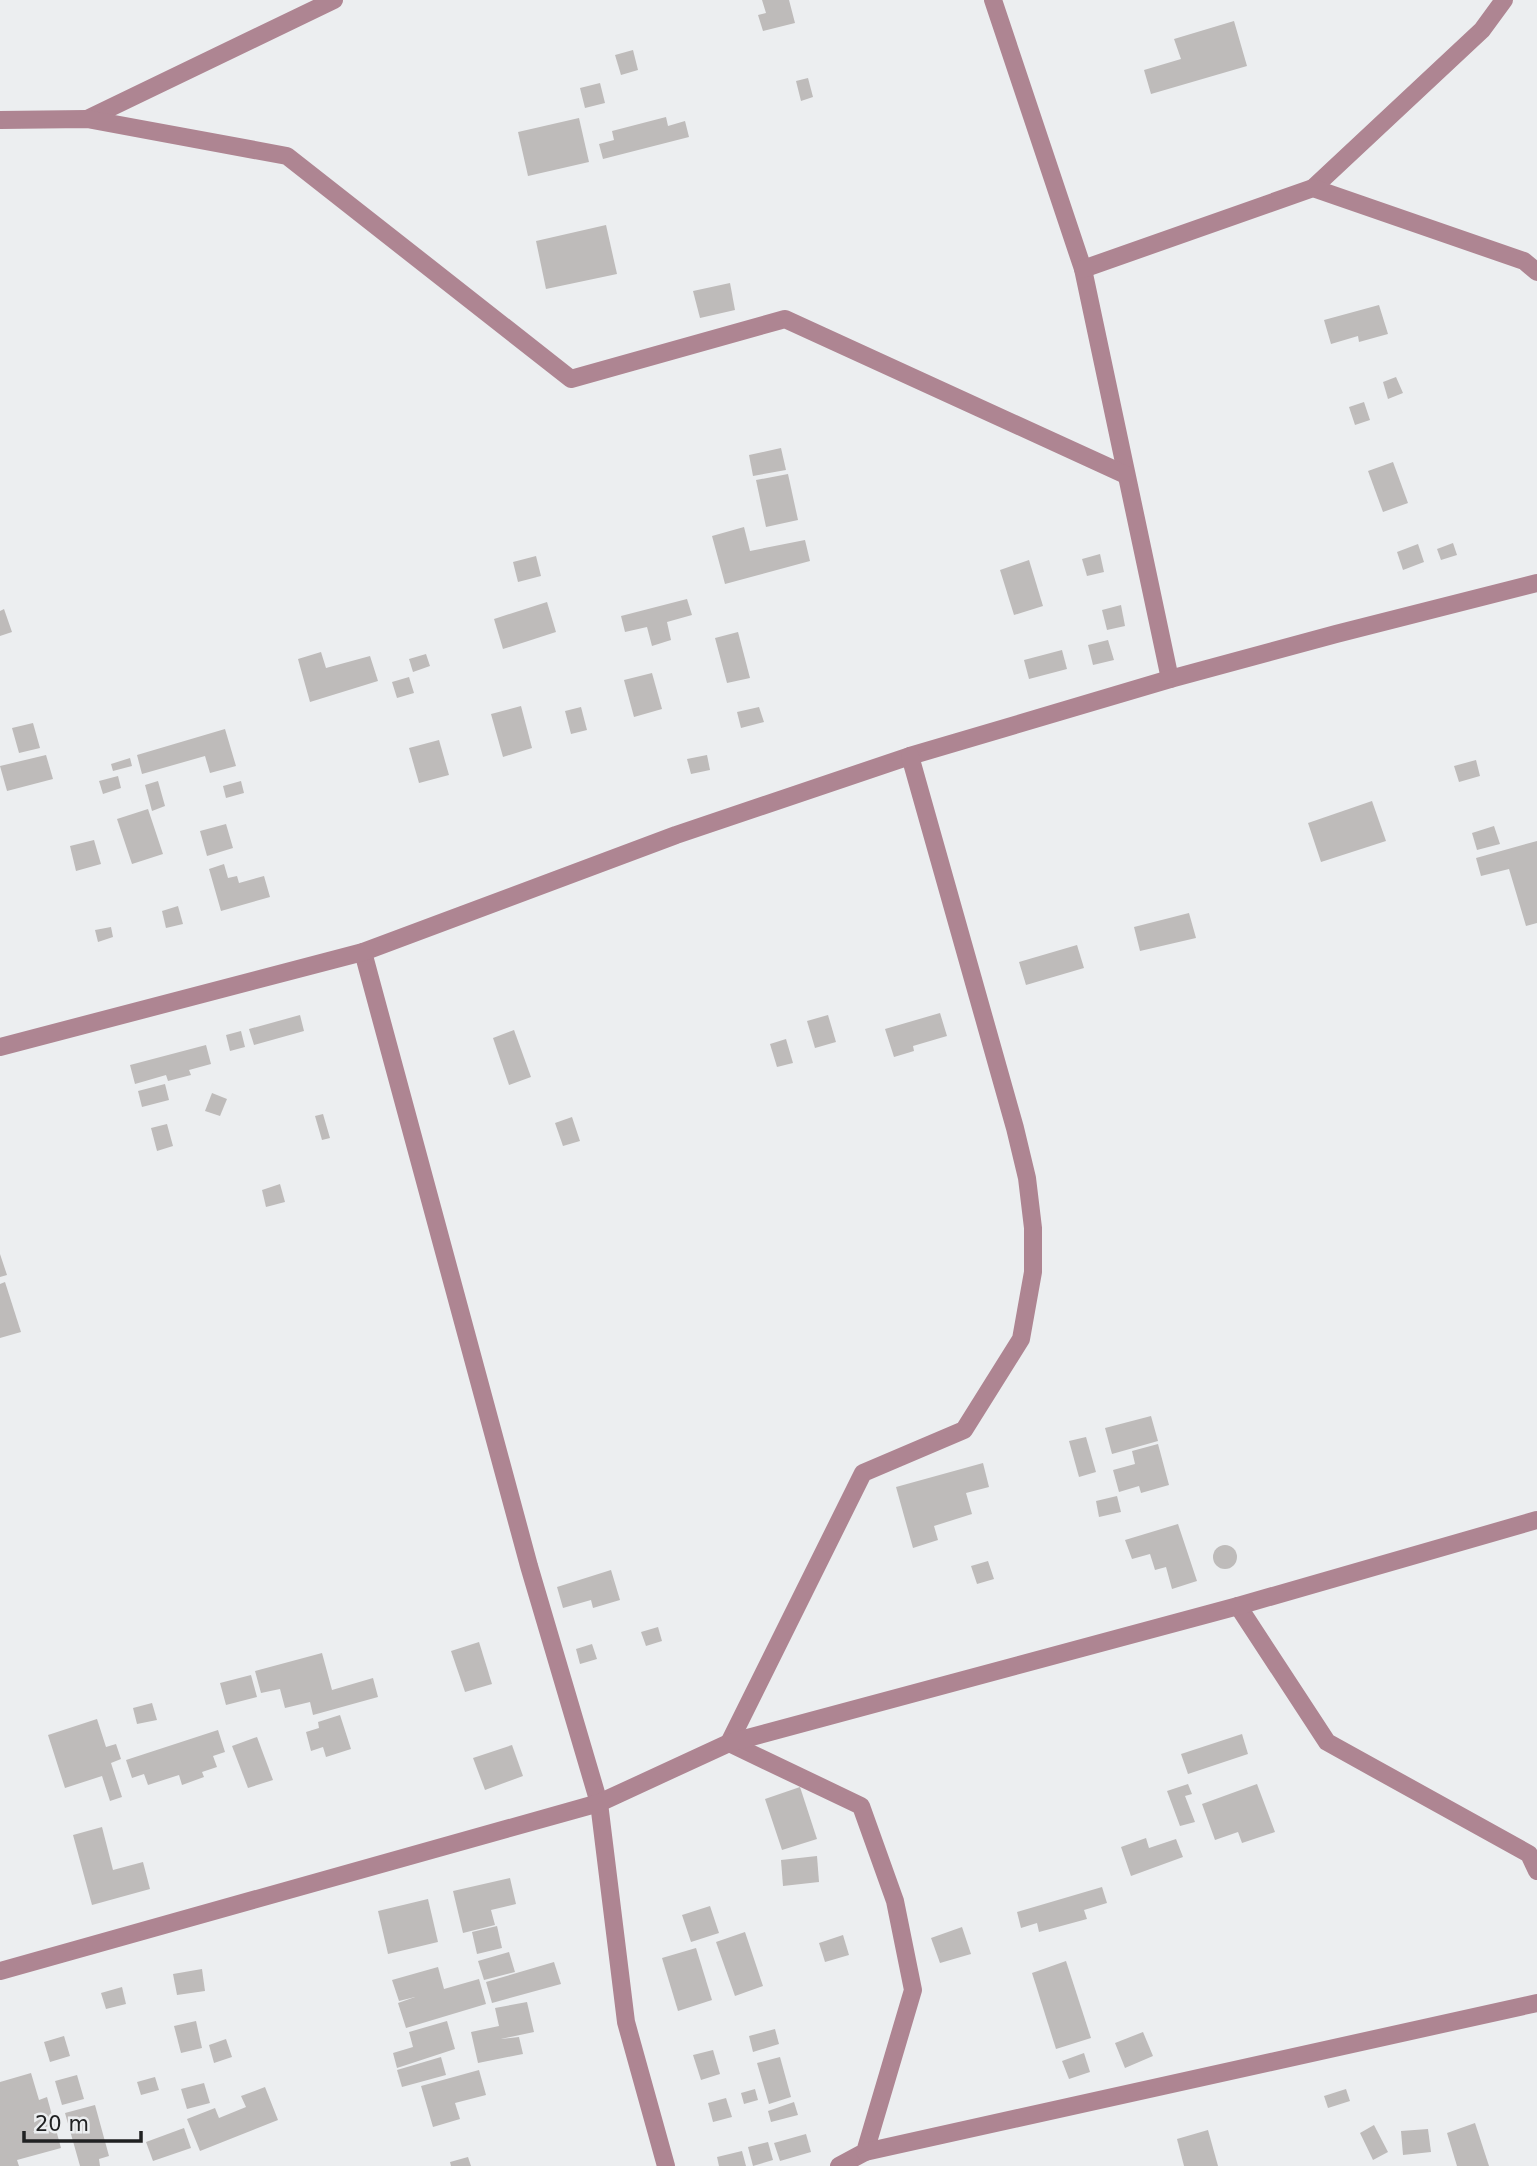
<svg xmlns="http://www.w3.org/2000/svg" width="1537" height="2166" font-family="'DejaVu Sans',sans-serif">
<rect width="100%" height="100%" fill="#eceef0"/>
<g fill="#bebbba">
<path d="M762 0H789L795 23 763 31 758 15 766 13Z"/>
<path d="M1234 21 1247 66 1151 94 1144 70 1181 59 1174 39Z"/>
<path d="M633 50 638 70 621 75 615 55Z"/>
<path d="M808 78 813 97 801 101 796 81Z"/>
<path d="M600 83 605 103 585 108 580 88Z"/>
<path d="M666 117 668 126 685 121 689 137 603 159 599 144 614 140 612 131Z"/>
<path d="M579 118 589 162 528 176 518 132Z"/>
<path d="M606 225 617 274 546 289 536 241Z"/>
<path d="M730 283 735 310 700 318 693 291Z"/>
<path d="M1379 305 1388 334 1359 342 1358 336 1331 344 1324 320Z"/>
<path d="M1396 377 1403 393 1388 399 1383 382Z"/>
<path d="M1364 402 1370 420 1355 425 1349 407Z"/>
<path d="M781 448 786 470 753 476 749 455Z"/>
<path d="M1393 462 1408 503 1383 512 1368 471Z"/>
<path d="M788 474 798 520 766 527 756 480Z"/>
<path d="M744 527 750 551 805 540 810 561 725 584 712 536Z"/>
<path d="M1453 543 1457 555 1441 560 1437 549Z"/>
<path d="M1418 544 1424 562 1403 570 1397 552Z"/>
<path d="M1100 554 1104 572 1087 576 1082 559Z"/>
<path d="M536 556 541 576 518 582 513 562Z"/>
<path d="M1029 560 1043 606 1014 615 1000 570Z"/>
<path d="M687 599 692 615 667 622 671 640 652 646 647 627 625 632 621 616Z"/>
<path d="M547 602 556 632 503 649 494 619Z"/>
<path d="M1121 605 1125 626 1107 630 1102 610Z"/>
<path d="M4 609 12 632 0 636V611Z"/>
<path d="M738 632 750 678 727 683 715 638Z"/>
<path d="M1108 640 1114 660 1093 665 1088 645Z"/>
<path d="M1062 650 1067 669 1029 679 1024 660Z"/>
<path d="M321 652 326 668 370 656 378 681 310 702 298 659Z"/>
<path d="M426 654 430 666 413 672 409 659Z"/>
<path d="M652 673 662 709 634 717 624 680Z"/>
<path d="M409 677 414 693 397 698 392 682Z"/>
<path d="M521 706 532 748 503 757 491 714Z"/>
<path d="M581 707 587 730 571 734 565 711Z"/>
<path d="M759 707 764 722 741 728 737 712Z"/>
<path d="M33 723 40 748 19 753 12 728Z"/>
<path d="M225 729 236 766 210 773 205 756 142 774 137 755Z"/>
<path d="M439 740 449 775 419 783 409 748Z"/>
<path d="M46 755 53 779 7 791 0 766Z"/>
<path d="M707 755 710 770 691 774 687 759Z"/>
<path d="M130 758 132 766 113 771 111 764Z"/>
<path d="M1476 760 1480 776 1459 782 1454 766Z"/>
<path d="M118 776 121 788 103 794 99 781Z"/>
<path d="M158 781 165 806 152 811 145 785Z"/>
<path d="M241 781 244 793 226 798 223 786Z"/>
<path d="M1372 801 1386 841 1321 862 1308 823Z"/>
<path d="M148 809 163 854 132 864 117 819Z"/>
<path d="M226 824 233 848 207 856 200 831Z"/>
<path d="M1494 826 1500 844 1477 850 1472 833Z"/>
<path d="M94 840 101 864 76 871 70 846Z"/>
<path d="M1537 841V923L1526 926 1509 869 1481 876 1476 858Z"/>
<path d="M224 864 228 878 237 876 239 883 264 876 270 897 221 911 209 869Z"/>
<path d="M178 906 183 924 166 928 162 911Z"/>
<path d="M1189 913 1196 938 1140 951 1134 927Z"/>
<path d="M111 927 113 937 98 942 95 930Z"/>
<path d="M1077 945 1084 968 1026 985 1019 962Z"/>
<path d="M940 1013 947 1036 913 1046 914 1051 894 1057 885 1029Z"/>
<path d="M300 1015 304 1031 254 1045 249 1029Z"/>
<path d="M828 1015 836 1042 815 1048 807 1021Z"/>
<path d="M514 1030 531 1077 509 1085 493 1038Z"/>
<path d="M241 1031 245 1047 230 1051 226 1035Z"/>
<path d="M786 1039 793 1063 777 1067 770 1044Z"/>
<path d="M206 1045 211 1064 189 1070 191 1075 168 1081 166 1075 135 1084 130 1065Z"/>
<path d="M165 1084 169 1100 142 1107 138 1091Z"/>
<path d="M212 1093 227 1099 220 1116 205 1111Z"/>
<path d="M323 1114 330 1138 322 1140 315 1116Z"/>
<path d="M572 1117 580 1141 563 1146 555 1123Z"/>
<path d="M167 1124 173 1146 157 1151 151 1128Z"/>
<path d="M280 1184 285 1202 266 1207 262 1190Z"/>
<path d="M0 1254 7 1275 0 1277Z"/>
<path d="M5 1282 21 1332 0 1338V1284Z"/>
<path d="M1151 1416 1158 1441 1112 1454 1105 1428Z"/>
<path d="M1086 1437 1096 1472 1079 1477 1069 1441Z"/>
<path d="M1158 1444 1169 1485 1141 1493 1139 1486 1119 1492 1113 1470 1135 1464 1132 1451Z"/>
<path d="M983 1463 989 1487 966 1493 972 1514 934 1526 938 1540 913 1548 896 1487Z"/>
<path d="M1117 1496 1121 1512 1099 1517 1096 1501Z"/>
<path d="M1178 1524 1197 1581 1172 1589 1166 1567 1155 1570 1150 1554 1132 1559 1125 1540Z"/>
<circle cx="1225" cy="1557" r="12"/>
<path d="M988 1561 994 1579 977 1584 971 1566Z"/>
<path d="M611 1570 620 1600 593 1608 591 1600 563 1608 557 1587Z"/>
<path d="M658 1627 662 1641 646 1646 641 1632Z"/>
<path d="M479 1642 492 1684 465 1692 451 1651Z"/>
<path d="M592 1644 597 1659 580 1664 576 1649Z"/>
<path d="M322 1653 332 1690 373 1678 378 1697 313 1715 310 1702 285 1708 280 1689 261 1693 255 1671Z"/>
<path d="M251 1675 257 1697 226 1705 220 1683Z"/>
<path d="M152 1703 157 1720 137 1724 133 1708Z"/>
<path d="M340 1715 351 1749 326 1757 323 1747 311 1751 306 1732 319 1728 318 1722Z"/>
<path d="M97 1719 106 1747 116 1744 121 1759 111 1763 122 1797 110 1801 102 1776 65 1788 48 1735Z"/>
<path d="M218 1730 225 1752 213 1756 217 1767 202 1772 204 1777 182 1785 179 1775 148 1785 144 1774 132 1778 126 1760Z"/>
<path d="M1242 1734 1248 1754 1188 1774 1181 1754Z"/>
<path d="M257 1737 273 1780 248 1788 232 1746Z"/>
<path d="M512 1745 523 1776 485 1790 473 1758Z"/>
<path d="M1188 1784 1192 1794 1185 1796 1195 1822 1180 1826 1167 1791Z"/>
<path d="M1257 1784 1275 1832 1242 1843 1238 1832 1215 1840 1202 1804Z"/>
<path d="M800 1787 817 1839 782 1850 765 1799Z"/>
<path d="M102 1827 113 1870 143 1862 150 1889 92 1905 73 1835Z"/>
<path d="M1146 1838 1149 1848 1176 1839 1183 1857 1131 1876 1121 1847Z"/>
<path d="M817 1856 819 1882 783 1886 781 1860Z"/>
<path d="M510 1878 516 1904 491 1910 495 1925 463 1933 453 1891Z"/>
<path d="M1102 1887 1107 1903 1084 1910 1087 1919 1039 1932 1037 1923 1021 1928 1017 1912Z"/>
<path d="M428 1899 438 1942 388 1954 378 1911Z"/>
<path d="M710 1906 719 1933 691 1942 682 1915Z"/>
<path d="M497 1926 502 1948 477 1954 472 1932Z"/>
<path d="M962 1927 971 1954 940 1963 931 1938Z"/>
<path d="M745 1932 763 1986 735 1996 716 1942Z"/>
<path d="M843 1935 849 1955 825 1962 819 1943Z"/>
<path d="M696 1948 712 2000 678 2011 662 1958Z"/>
<path d="M509 1952 515 1972 484 1980 478 1961Z"/>
<path d="M1066 1961 1091 2038 1056 2049 1032 1973Z"/>
<path d="M554 1962 561 1984 492 2003 486 1982Z"/>
<path d="M438 1967 444 1989 479 1979 486 2004 406 2028 398 2003 415 1997 399 2001 392 1980Z"/>
<path d="M202 1969 205 1991 177 1995 173 1974Z"/>
<path d="M122 1987 126 2004 106 2009 101 1993Z"/>
<path d="M527 2002 534 2032 501 2039 519 2037 523 2054 478 2063 471 2032 499 2026 495 2008Z"/>
<path d="M196 2021 202 2048 181 2053 174 2026Z"/>
<path d="M447 2021 455 2049 397 2068 393 2053 413 2047 409 2032Z"/>
<path d="M775 2029 779 2044 753 2052 749 2036Z"/>
<path d="M1143 2032 1153 2056 1125 2068 1115 2043Z"/>
<path d="M64 2036 70 2056 50 2062 44 2042Z"/>
<path d="M226 2039 232 2057 214 2063 209 2045Z"/>
<path d="M713 2050 720 2074 701 2080 693 2055Z"/>
<path d="M1084 2053 1090 2072 1069 2079 1062 2061Z"/>
<path d="M441 2057 446 2075 402 2087 397 2070Z"/>
<path d="M780 2057 791 2097 769 2104 757 2063Z"/>
<path d="M479 2070 486 2095 455 2103 460 2119 433 2127 421 2086Z"/>
<path d="M31 2073 39 2100 47 2097 61 2148 17 2160 19 2166H0V2082Z"/>
<path d="M77 2075 84 2099 62 2105 55 2081Z"/>
<path d="M155 2077 159 2090 141 2095 137 2082Z"/>
<path d="M204 2083 210 2103 187 2109 181 2089Z"/>
<path d="M265 2087 278 2120 200 2151 187 2119 215 2108 219 2118 246 2107 241 2096Z"/>
<path d="M755 2089 758 2100 744 2104 741 2093Z"/>
<path d="M1346 2089 1350 2101 1328 2108 1324 2096Z"/>
<path d="M726 2098 732 2117 713 2122 708 2103Z"/>
<path d="M794 2102 798 2115 771 2122 768 2111Z"/>
<path d="M95 2105 109 2156 99 2159 100 2166H80L65 2113Z"/>
<path d="M1475 2123 1489 2166H1457L1447 2133Z"/>
<path d="M1374 2125 1388 2152 1373 2160 1360 2133Z"/>
<path d="M184 2128 191 2148 153 2161 146 2142Z"/>
<path d="M1428 2129 1431 2152 1403 2155 1401 2131Z"/>
<path d="M1208 2130 1218 2166H1184L1177 2139Z"/>
<path d="M806 2134 811 2152 780 2161 774 2143Z"/>
<path d="M768 2142 773 2160 753 2166 748 2147Z"/>
<path d="M742 2151 746 2166H719L717 2157Z"/>
<path d="M468 2157 471 2166H451L450 2162Z"/>
</g>
<g fill="none" stroke-linecap="round" stroke-linejoin="round">
<g stroke="#ae8592" stroke-width="18">
<path d="M993 0 1083 269 1170 679"/>
<path d="M87 119 334 0"/>
<path d="M0 120 87 119 287 156 571 379 785 319 1126 475"/>
<path d="M1313 188 1482 30 1504 0"/>
<path d="M1083 269 1313 188 1524 261 1537 272"/>
<path d="M363 952 529 1566 599 1803 626 2022 666 2166"/>
<path d="M0 1047 363 952 676 835 910 756 1170 679 1336 634 1537 583"/>
<path d="M1238 1606 1327 1742 1529 1854 1537 1871"/>
<path d="M729 1743 863 1473 964 1430 1021 1339 1033 1272V1228L1027 1178 1015 1128 910 756"/>
<path d="M729 1743 861 1806 895 1901 913 1990 865 2152 839 2166"/>
<path d="M0 1971 599 1803 729 1743 1238 1606 1537 1520"/>
<path d="M865 2152 1537 2003"/>
</g>
</g>
<path d="M24 2131v10h117v-10" fill="none" stroke="#202122" stroke-width="3.5"/>
<text x="35" y="2131" font-size="21" fill="#202122" stroke="#eceef0" stroke-width="5" paint-order="stroke">20 m</text>
</svg>
